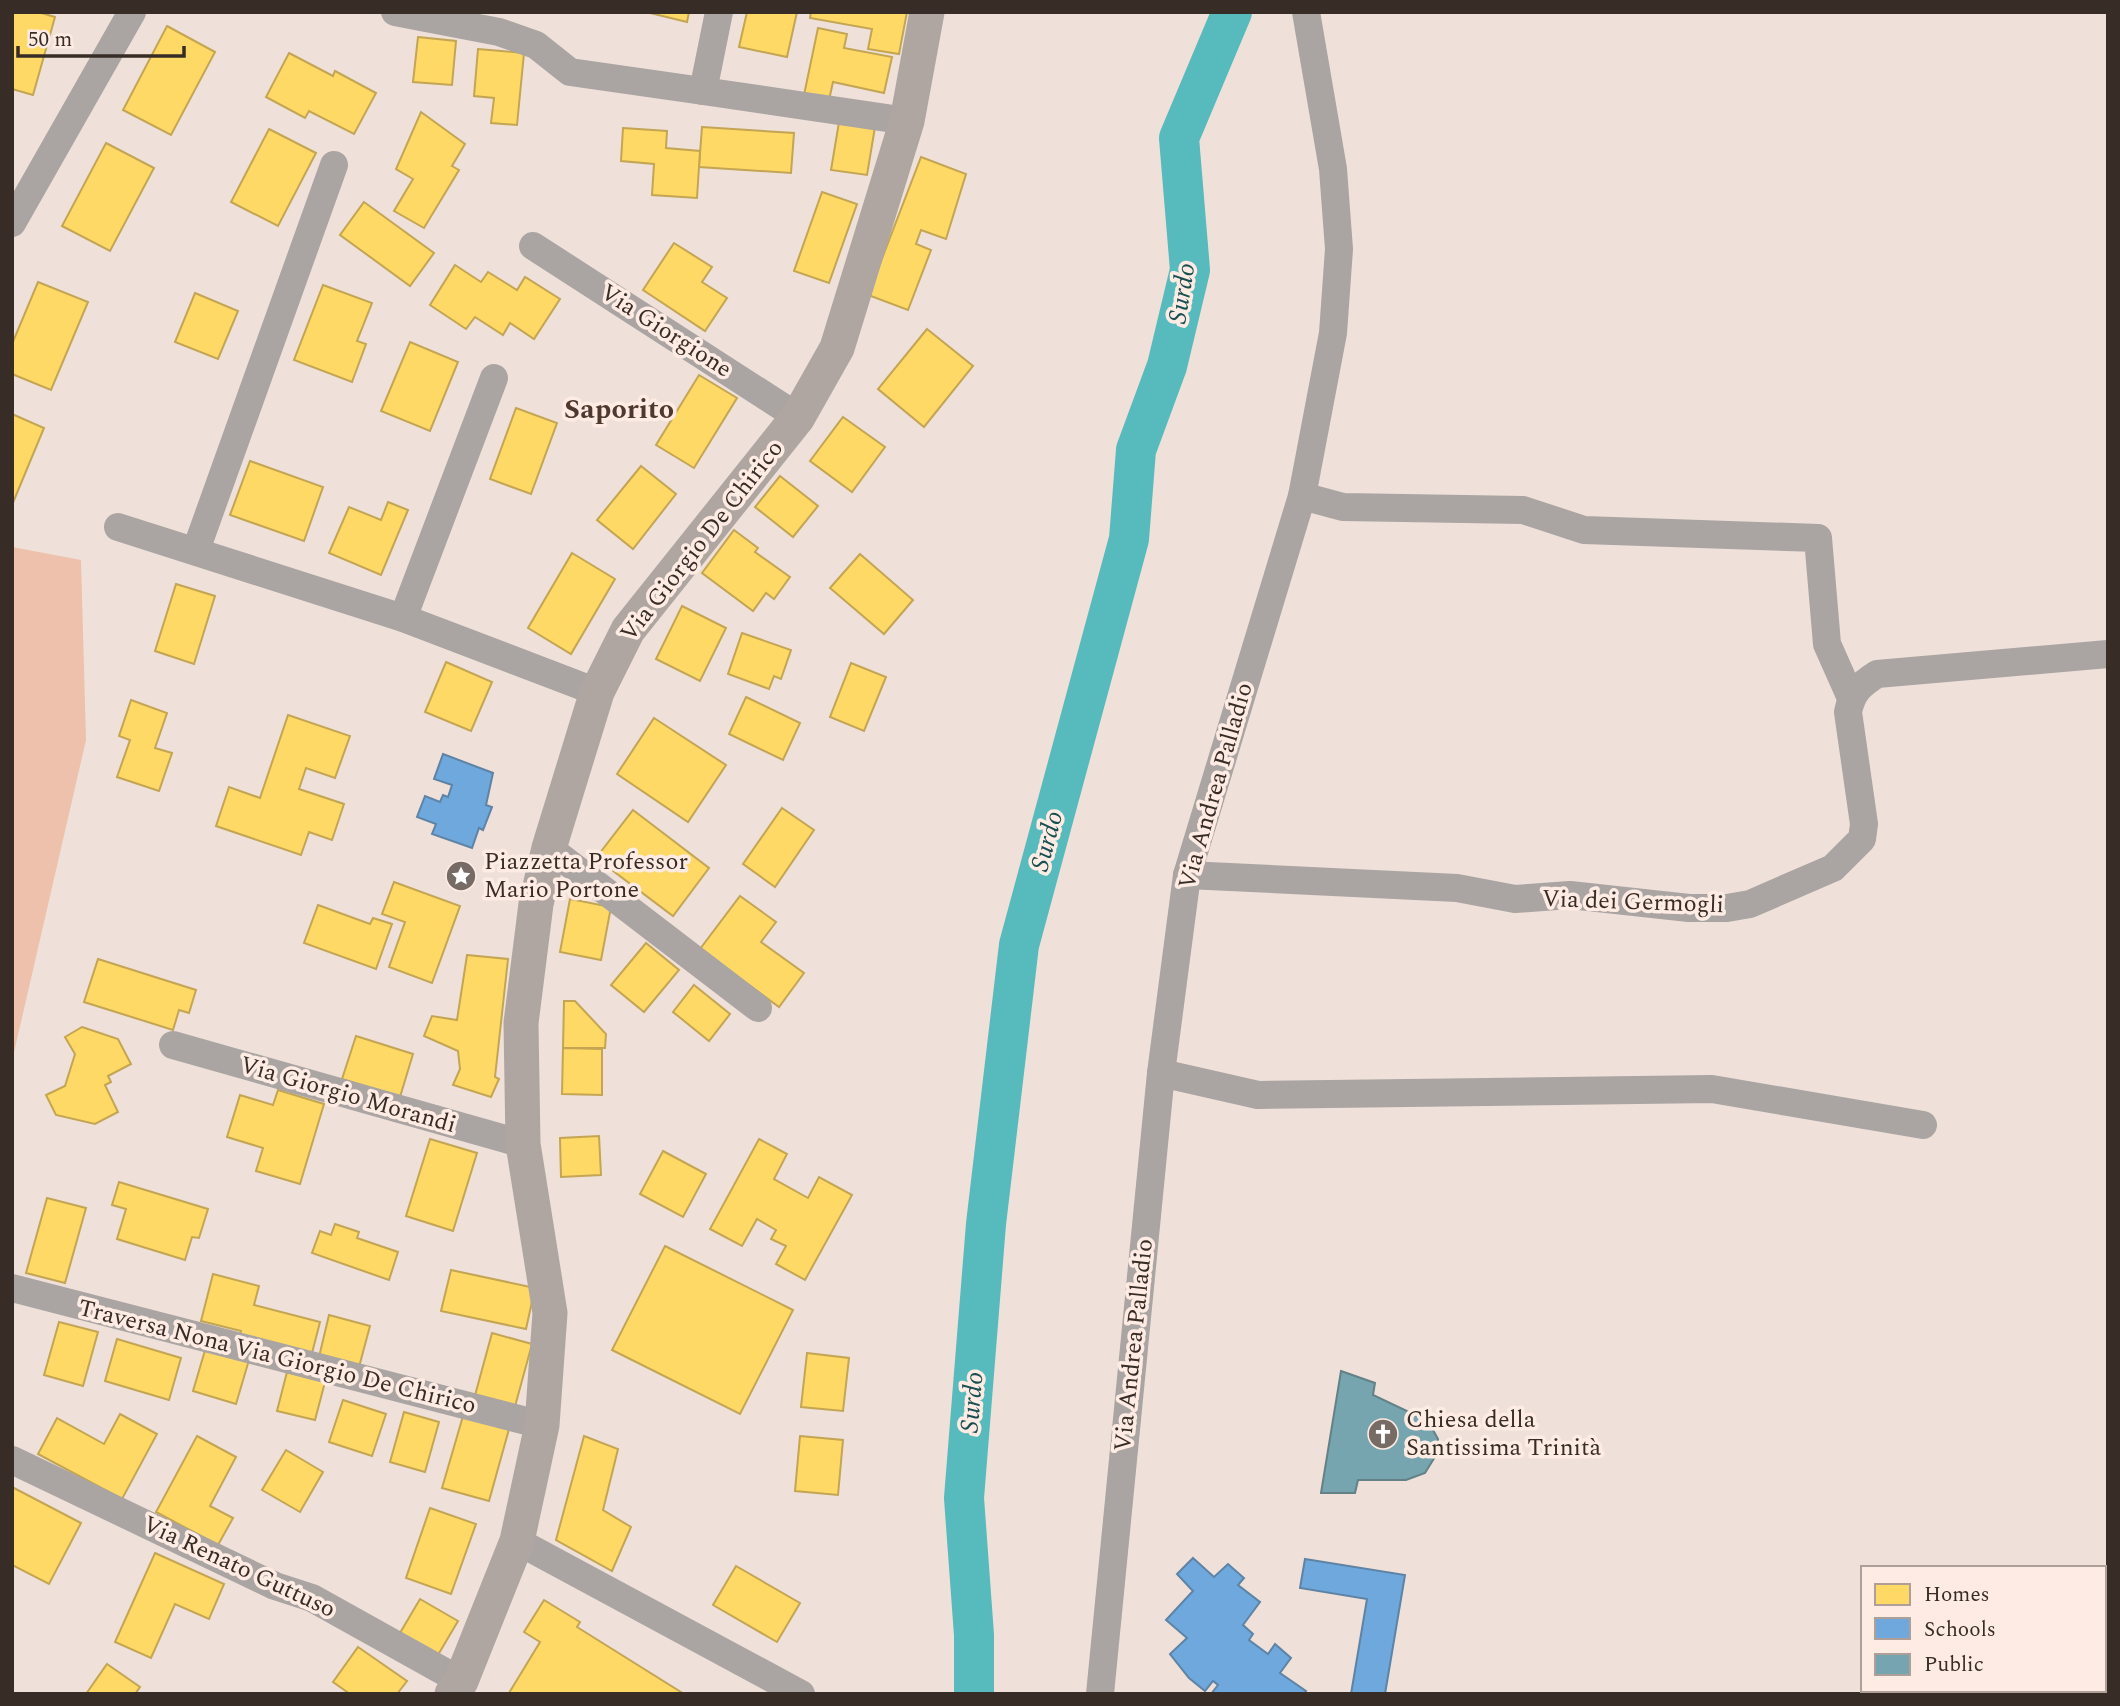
<svg xmlns="http://www.w3.org/2000/svg" width="2120" height="1706" font-family="Spectral,serif">
<rect width="100%" height="100%" fill="#efe0d9"/>
<path fill="#edc1ac" d="M12 547 81 560 86 740 12 1061Z"/>
<g fill="#ffd966" stroke="#c3a553" stroke-width="2">
<path d="M12 12H38L55 17 33 95 12 89Z"/>
<path d="M646 12H689L687 22Z"/>
<path d="M747 12H797L787 57 739 47Z"/>
<path d="M811 12H907L899 54 868 49 872 29 810 18Z"/>
<path d="M167 26 215 52 171 135 123 110Z"/>
<path d="M818 28 847 34 844 48 892 57 884 93 833 82 829 100 804 95Z"/>
<path d="M418 37 456 41 452 85 413 82Z"/>
<path d="M478 49 524 53 517 125 491 123 494 98 474 96Z"/>
<path d="M289 53 333 76 335 71 376 93 354 134 309 111 305 118 266 97Z"/>
<path d="M421 112 465 144 452 166 459 170 424 228 394 211 413 179 396 169Z"/>
<path d="M839 122 875 127 867 175 831 170Z"/>
<path d="M702 127 794 133 791 173 699 167Z"/>
<path d="M623 128 667 131 666 148 700 151 697 198 652 195 654 164 621 161Z"/>
<path d="M269 129 316 153 278 226 231 202Z"/>
<path d="M106 143 154 168 110 251 62 226Z"/>
<path d="M921 157 966 174 946 239 921 230 916 244 931 250 908 310 868 295Z"/>
<path d="M822 192 857 204 829 283 794 271Z"/>
<path d="M364 202 434 253 410 286 340 235Z"/>
<path d="M674 243 712 267 702 282 727 298 705 331 643 290Z"/>
<path d="M455 265 481 282 488 272 517 290 525 277 560 299 534 339 510 323 503 335 475 317 466 329 430 305Z"/>
<path d="M38 282 88 302 51 390 12 374V344Z"/>
<path d="M323 285 372 303 357 341 366 344 352 382 294 360Z"/>
<path d="M195 293 238 311 218 359 175 342Z"/>
<path d="M927 329 973 366 924 427 878 389Z"/>
<path d="M410 342 458 362 430 431 381 411Z"/>
<path d="M699 375 737 398 694 468 656 445Z"/>
<path d="M516 408 557 423 531 494 490 479Z"/>
<path d="M12 414 44 428 12 505Z"/>
<path d="M843 417 885 447 852 492 810 461Z"/>
<path d="M250 461 323 487 304 541 230 515Z"/>
<path d="M641 466 676 494 633 549 597 520Z"/>
<path d="M780 476 818 506 793 537 755 507Z"/>
<path d="M388 502 408 510 381 575 329 553 349 507 381 520Z"/>
<path d="M734 530 758 548 755 552 790 577 774 599 766 593 753 611 702 573Z"/>
<path d="M572 553 615 579 571 654 528 628Z"/>
<path d="M860 554 913 600 884 634 830 588Z"/>
<path d="M176 584 215 596 194 664 155 651Z"/>
<path d="M682 606 726 628 700 681 656 659Z"/>
<path d="M742 633 791 650 781 679 774 676 769 689 728 674Z"/>
<path d="M446 662 492 682 471 731 425 712Z"/>
<path d="M851 663 886 677 864 731 830 717Z"/>
<path d="M746 697 800 723 783 760 729 734Z"/>
<path d="M131 700 167 713 155 748 172 753 159 791 117 777 130 740 119 736Z"/>
<path d="M288 715 350 736 335 778 306 768 299 789 344 804 332 840 309 832 301 855 216 826 229 787 260 798Z"/>
<path d="M654 718 726 765 688 822 617 774Z"/>
<path d="M782 808 814 830 775 887 743 864Z"/>
<path d="M633 810 709 868 673 916 596 858Z"/>
<path d="M394 882 460 906 432 983 389 967 405 922 382 914Z"/>
<path d="M740 896 776 922 761 942 804 973 779 1007 700 949Z"/>
<path d="M570 899 611 907 601 960 560 952Z"/>
<path d="M318 905 370 924 373 918 392 924 376 969 304 943Z"/>
<path d="M646 943 679 970 644 1012 611 985Z"/>
<path d="M467 955 508 959 495 1077 499 1079 491 1097 453 1085 460 1069 458 1051 424 1036 432 1016 457 1020Z"/>
<path d="M98 959 196 990 189 1013 179 1010 173 1030 84 1002Z"/>
<path d="M694 985 730 1014 709 1041 673 1012Z"/>
<path d="M564 1001H575L606 1034 605 1048H563Z"/>
<path d="M82 1027 118 1039 131 1064 108 1076 111 1082 105 1085 118 1112 95 1124 56 1115 46 1095 65 1086 75 1054 65 1037Z"/>
<path d="M356 1036 413 1054 400 1097 342 1079Z"/>
<path d="M563 1048 602 1049V1095L562 1094Z"/>
<path d="M278 1090 324 1104 300 1184 256 1171 263 1148 227 1137 240 1095 273 1105Z"/>
<path d="M599 1136 601 1175 561 1177 560 1138Z"/>
<path d="M430 1139 477 1153 453 1231 406 1216Z"/>
<path d="M759 1139 787 1154 774 1179 808 1198 819 1177 852 1195 805 1280 776 1264 786 1246 771 1239 776 1230 757 1219 742 1246 710 1229Z"/>
<path d="M663 1151 706 1174 683 1217 640 1194Z"/>
<path d="M119 1182 208 1209 199 1238 192 1237 185 1260 117 1239 126 1209 112 1205Z"/>
<path d="M47 1198 86 1208 65 1283 26 1273Z"/>
<path d="M335 1224 359 1232 357 1238 398 1252 389 1280 312 1253 320 1231 331 1235Z"/>
<path d="M665 1246 793 1310 740 1414 612 1350Z"/>
<path d="M451 1270 535 1288 526 1329 441 1311Z"/>
<path d="M213 1274 259 1286 254 1305 320 1322 311 1357 239 1339 241 1331 201 1321Z"/>
<path d="M329 1315 370 1326 359 1367 319 1357Z"/>
<path d="M59 1322 98 1332 83 1386 44 1375Z"/>
<path d="M492 1333 532 1344 514 1410 474 1399Z"/>
<path d="M117 1339 181 1358 169 1400 105 1381Z"/>
<path d="M206 1347 249 1360 236 1404 193 1391Z"/>
<path d="M807 1353 849 1358 843 1411 801 1407Z"/>
<path d="M287 1372 325 1382 315 1420 277 1411Z"/>
<path d="M343 1400 386 1414 372 1456 329 1442Z"/>
<path d="M404 1412 439 1422 425 1472 390 1462Z"/>
<path d="M120 1414 157 1434 122 1499 38 1454 57 1418 104 1444Z"/>
<path d="M463 1416 509 1429 489 1501 442 1488Z"/>
<path d="M197 1436 236 1457 210 1506 233 1518 218 1545 156 1512Z"/>
<path d="M584 1436 618 1449 603 1510 631 1527 612 1571 556 1540Z"/>
<path d="M800 1436 843 1440 838 1495 795 1491Z"/>
<path d="M286 1450 323 1472 300 1512 262 1490Z"/>
<path d="M12 1487 81 1523 49 1584 12 1565Z"/>
<path d="M430 1508 476 1524 451 1594 406 1578Z"/>
<path d="M155 1553 224 1584 209 1619 175 1604 151 1658 115 1642Z"/>
<path d="M736 1566 800 1603 777 1642 713 1605Z"/>
<path d="M420 1599 458 1621 438 1655 400 1633Z"/>
<path d="M544 1600 580 1622 577 1627 684 1694 509 1693 540 1642 524 1632Z"/>
<path d="M358 1647 407 1681 397 1694H350L333 1682Z"/>
<path d="M107 1664 140 1687 135 1694H86Z"/>
</g>
<g fill="#6fa8dc" stroke="#5e83a5" stroke-width="2">
<path d="M443 754 493 773 486 805 492 807 483 830 479 828 472 848 432 834 436 824 417 817 425 796 440 802 443 795 448 797 452 785 434 779Z"/>
<path d="M1193 1558 1214 1577 1228 1564 1244 1578 1238 1585 1260 1602 1243 1625 1253 1634 1249 1640 1268 1654 1275 1644 1291 1658 1280 1673 1306 1691 1304 1694H1211L1218 1685 1213 1681 1205 1691 1189 1678 1170 1654 1187 1638 1166 1620 1193 1591 1177 1574Z"/>
<path d="M1305 1559 1405 1575 1385 1694H1351L1367 1599 1300 1588Z"/>
</g>
<path fill="#76a5af" stroke="#638186" stroke-width="2" d="M1341 1371 1375 1383 1373 1395 1428 1421 1438 1439V1452L1425 1473 1406 1480H1358L1355 1493H1321Z"/>
<g fill="none" stroke-linecap="round" stroke-linejoin="round">
<path stroke="#57babc" stroke-width="40" d="M974 1694V1635L964 1498 986 1224 1019 945 1129 539 1136 450 1167 366 1190 270 1179 138 1232 12"/>
<g stroke="#aaa4a2" stroke-width="28">
<path d="M395 12 499 32 536 45 570 72 703 91"/>
<path d="M719 12 703 91 907 121"/>
<path d="M12 223 132 12"/>
<path d="M533 246 798 417"/>
<path d="M1302 496 1343 507 1523 510 1584 530 1818 538 1827 644 1851 698"/>
<path d="M118 527 403 618 597 692"/>
<path d="M196 550 334 165"/>
<path d="M403 618 494 378"/>
<path d="M549 848 758 1008"/>
<path d="M1187 875 1457 888 1515 899 1570 895 1689 908H1727L1750 904 1833 868 1862 839 1864 824 1848 712C1852 692 1860 685 1877 674L2108 654"/>
<path d="M173 1045 523 1144"/>
<path d="M1161 1073 1258 1095 1712 1089 1923 1125"/>
<path d="M12 1288 542 1425"/>
<path d="M12 1460 275 1586 312 1598 461 1681"/>
<path d="M517 1541 801 1694"/>
<path d="M1100 1694 1161 1073 1187 875 1302 496 1333 333 1339 249 1333 169 1306 12"/>
</g>
<path stroke="#afa6a2" stroke-width="35" d="M452 1694 461 1681 517 1541 542 1425 550 1313 523 1144 521 1023 536 904 549 848 597 692 628 630 798 417 837 348 907 121 927 12"/>
</g>
<defs>
<g id="sight-disc" transform="scale(1.575)"><circle r="9.5" fill="#776b65" stroke="#feece4"/><path d="M0-6L1.8-2.2L6-1.7L2.9 1.2L3.7 5.4L0 3.3L-3.7 5.4L-2.9 1.2L-6-1.7L-1.8-2.2Z" fill="#fff"/></g>
<g id="church-disc" transform="scale(1.575)"><circle r="9.5" fill="#776b65" stroke="#feece4"/><path d="M-1.2-6h2.4v3.5h3.3v2.4h-3.3V6h-2.4V-.1h-3.3v-2.4h3.3Z" fill="#fff"/></g>
</defs>
<g fill-rule="evenodd">
<use href="#sight-disc" x="461" y="876"/>
<use href="#church-disc" x="1383" y="1434"/>
</g>
<g text-anchor="middle" dominant-baseline="central" stroke-width="7" stroke-linejoin="round" paint-order="stroke">
<g font-size="24" fill="#372c26" stroke="#feece4">
<text transform="translate(666 331) rotate(33)">Via Giorgione</text>
<text transform="translate(702 541) rotate(-52)">Via Giorgio De Chirico</text>
<text transform="translate(1216 786) rotate(-74)">Via Andrea Palladio</text>
<text transform="translate(1633 902) rotate(2)">Via dei Germogli</text>
<text transform="translate(348 1095) rotate(16)">Via Giorgio Morandi</text>
<text transform="translate(1134 1345) rotate(-84)">Via Andrea Palladio</text>
<text transform="translate(277 1357) rotate(14)">Traversa Nona Via Giorgio De Chirico</text>
<text transform="translate(239 1567) rotate(25)">Via Renato Guttuso</text>
</g>
<g font-size="24" fill="#372c26" stroke="#feece4" text-anchor="start">
<text x="484" y="862">Piazzetta Professor<tspan x="484" dy="28">Mario Portone</tspan></text>
<text x="1406" y="1420">Chiesa della<tspan x="1406" dy="28">Santissima Trinità</tspan></text>
</g>
<g font-size="26" font-style="italic" fill="#184f51" stroke="#feece4">
<text transform="translate(1182 293) rotate(-81)">Surdo</text>
<text transform="translate(1047 841) rotate(-75)">Surdo</text>
<text transform="translate(972 1402) rotate(-85)">Surdo</text>
</g>
<g font-size="28" font-weight="bold" fill="#4f382d" stroke="#feece4">
<text x="619" y="409">Saporito</text>
</g>
</g>
<rect width="2120" height="1706" fill="none" stroke="#372c26" stroke-width="28"/>
<rect x="1861" y="1566" width="245" height="126" fill="#feece4" stroke="#ae9f98" stroke-width="2"/>
<rect x="1875" y="1584" width="35" height="21" fill="#ffd966" stroke="#ae9f98" stroke-width="2"/>
<text x="1924" y="1601" font-size="21" fill="#372c26">Homes</text>
<rect x="1875" y="1618" width="35" height="21" fill="#6fa8dc" stroke="#ae9f98" stroke-width="2"/>
<text x="1924" y="1636" font-size="21" fill="#372c26">Schools</text>
<rect x="1875" y="1654" width="35" height="21" fill="#76a5af" stroke="#ae9f98" stroke-width="2"/>
<text x="1924" y="1671" font-size="21" fill="#372c26">Public</text>
<path d="M18 46v10h166v-10" fill="none" stroke="#372c26" stroke-width="3.5"/>
<text x="28" y="46" font-size="21" fill="#372c26" stroke="#feece4" stroke-width="5" paint-order="stroke">50 m</text>
</svg>
